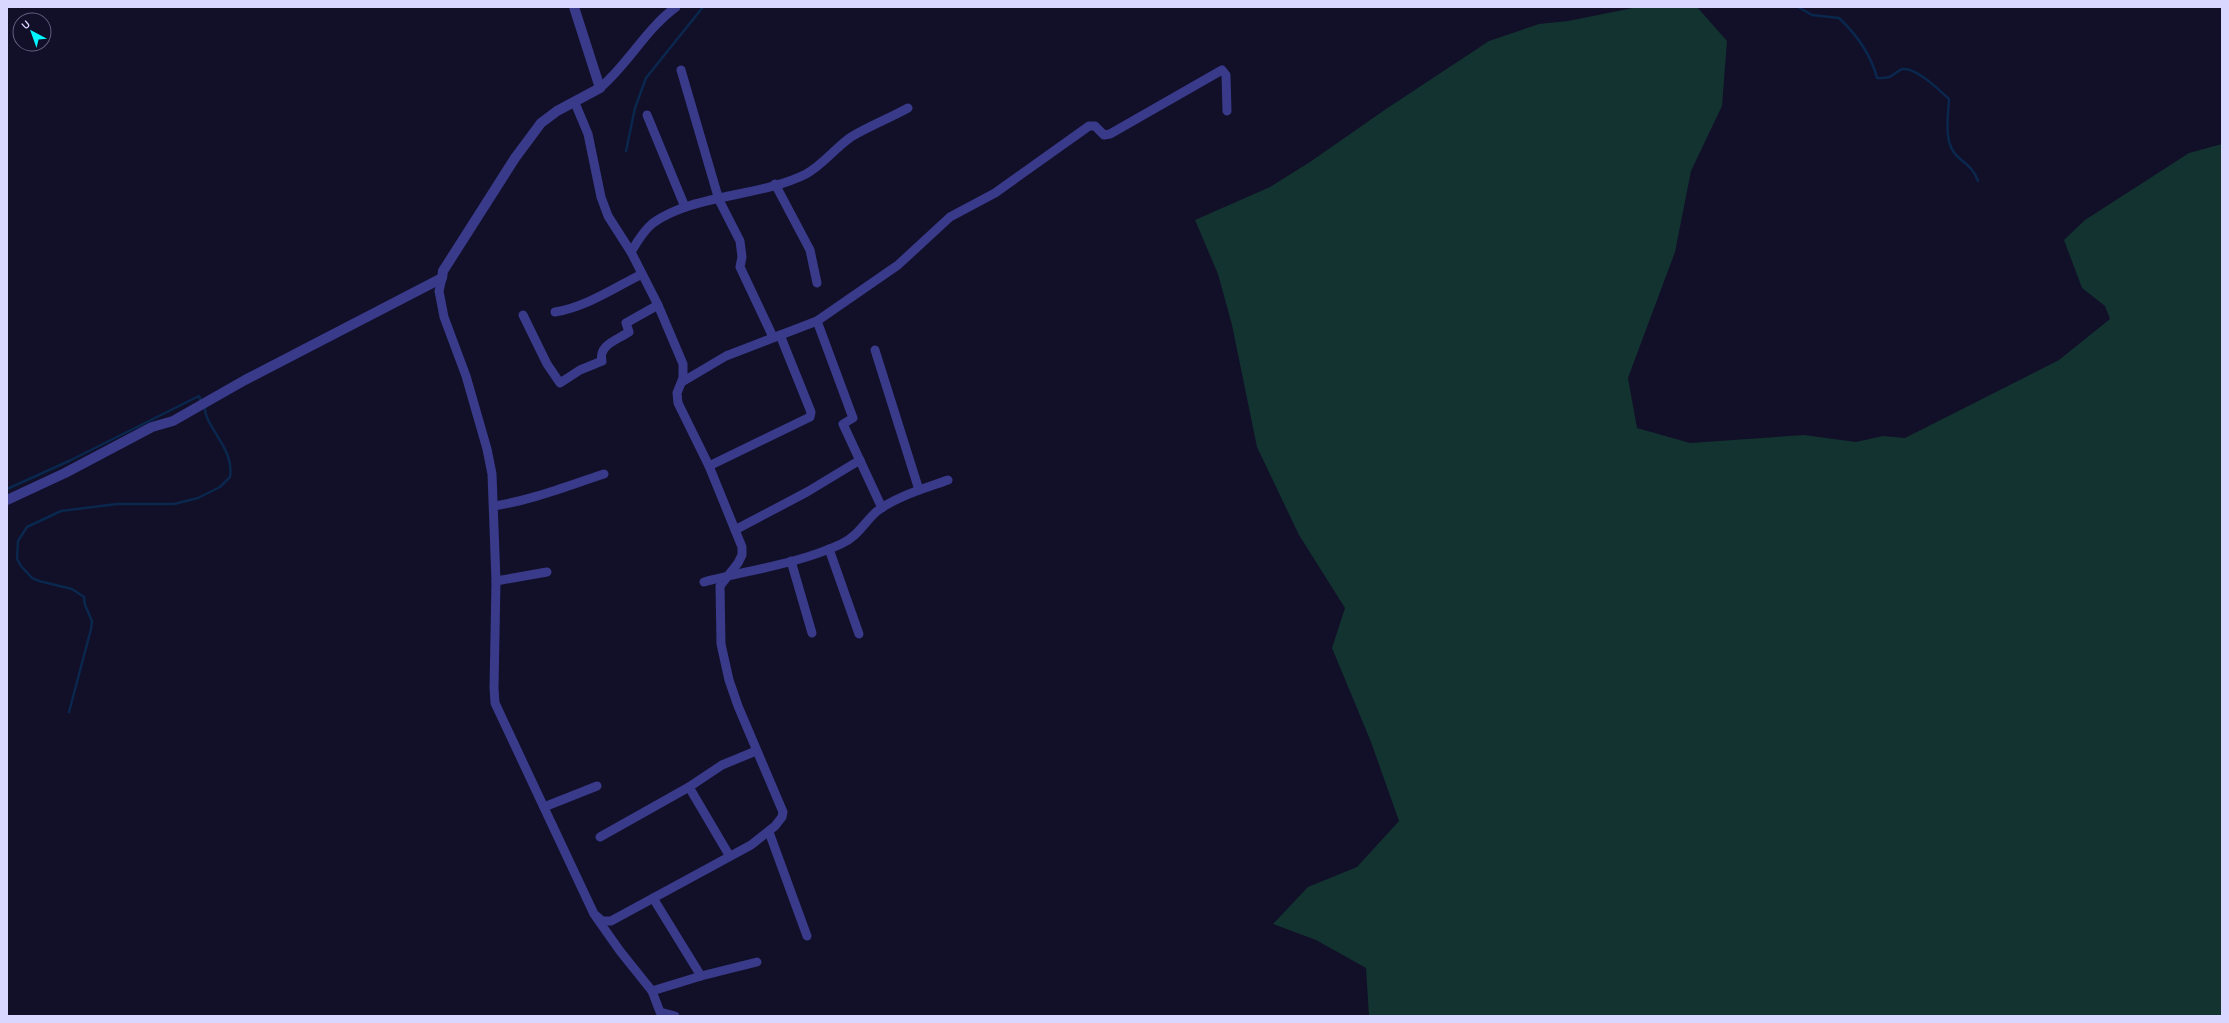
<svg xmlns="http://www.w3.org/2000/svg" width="2229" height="1023" font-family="Karla,sans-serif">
<rect width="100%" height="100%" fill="#120f29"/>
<path fill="#123330" d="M1638 7H1697L1727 41 1722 106 1691 171 1675 252 1628 378 1637 428 1690 443 1804 435 1856 442 1883 436 1905 438 2059 360 2110 319 2105 306 2082 288 2064 240 2085 220 2189 153 2222 144V1016H1369L1366 968 1316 940 1273 924 1308 887 1357 867 1399 821 1371 742 1332 648 1345 608 1299 535 1257 447 1232 325 1218 274 1195 220 1270 187 1310 162 1386 109 1489 41 1539 24 1568 21Z"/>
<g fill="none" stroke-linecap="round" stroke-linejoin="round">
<g stroke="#0a274d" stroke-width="2.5">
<path d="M1798 7 1812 15 1839 18C1856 34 1871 55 1877 78 1881 78 1886 78 1889 77 1894 75 1898 70 1903 69 1916 67 1940 91 1949 99 1948 117 1943 144 1958 157 1967 165 1974 169 1978 181"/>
<path d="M626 151 635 108 646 78 703 7"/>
<path d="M7 489 69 461 199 396 201 401"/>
<path d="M69 712 91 629 92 621 85 605 84 597 72 589 39 581 32 578 21 566 17 559 18 541 27 527 61 511 117 504H174L198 498 220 487 230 477C235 447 202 425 205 405"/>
</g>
<g stroke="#393a8a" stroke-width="9">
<path d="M681 70 719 200 740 241 742 257 740 267 773 337"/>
<path d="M600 88C629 63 646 29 676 7"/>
<path d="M647 115 685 207"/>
<path d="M775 184 810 250 817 283"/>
<path d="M631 252C637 242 643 231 653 223 693 194 761 197 806 174 823 165 835 148 851 137 869 126 890 118 908 108"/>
<path d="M442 278 439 291 444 317 466 376 487 449 492 474 496 581 494 688 495 703 594 914 602 921H611L751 845 775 826 782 817 783 812 738 706 729 680 721 644 720 586 738 563 742 555V547L709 466 678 403 677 393 683 378V364L658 305 631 252 608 216 601 197 588 134 575 103"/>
<path d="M555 312C586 307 614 288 642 274"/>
<path d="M523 315 547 364 560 383 580 370 602 361C598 345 617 340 629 332L626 323 658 305"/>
<path d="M817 321 853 418 843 424 882 508"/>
<path d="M875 350 919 490"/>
<path d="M682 382 726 356 817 321 898 265 950 217 995 193 1089 126H1095L1104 135 1110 134 1222 70 1226 75 1227 111"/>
<path d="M709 466 810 417 811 412 780 335"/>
<path d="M494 506C532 500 567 486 604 474"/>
<path d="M735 530 807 492 860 460"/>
<path d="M829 549 859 634"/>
<path d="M791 561 812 633"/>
<path d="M496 581 547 572"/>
<path d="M704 582C749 570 798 564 841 544 857 537 864 523 876 512 894 497 926 488 948 480"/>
<path d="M689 787 722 765 756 751"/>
<path d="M544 807 597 786"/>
<path d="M769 832 807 936"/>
<path d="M600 837 689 787 729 855"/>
<path d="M653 898 701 976"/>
<path d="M596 917 620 951 652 991 701 976 757 962"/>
<path d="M652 991 660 1012 675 1016"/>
</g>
<path stroke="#393a8a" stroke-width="10" d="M7 500 65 473 152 427 173 421 245 380 442 278 443 271 515 158 541 123 557 111 600 88 574 7"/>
</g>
<rect width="2229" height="1023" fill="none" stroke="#d9d7ff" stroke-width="16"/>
<g transform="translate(32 32) rotate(319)"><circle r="19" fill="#120f29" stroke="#625f7f"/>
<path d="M0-3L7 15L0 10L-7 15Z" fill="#03f5ff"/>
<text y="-6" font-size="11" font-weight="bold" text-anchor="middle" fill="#d9d7ff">U</text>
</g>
</svg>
